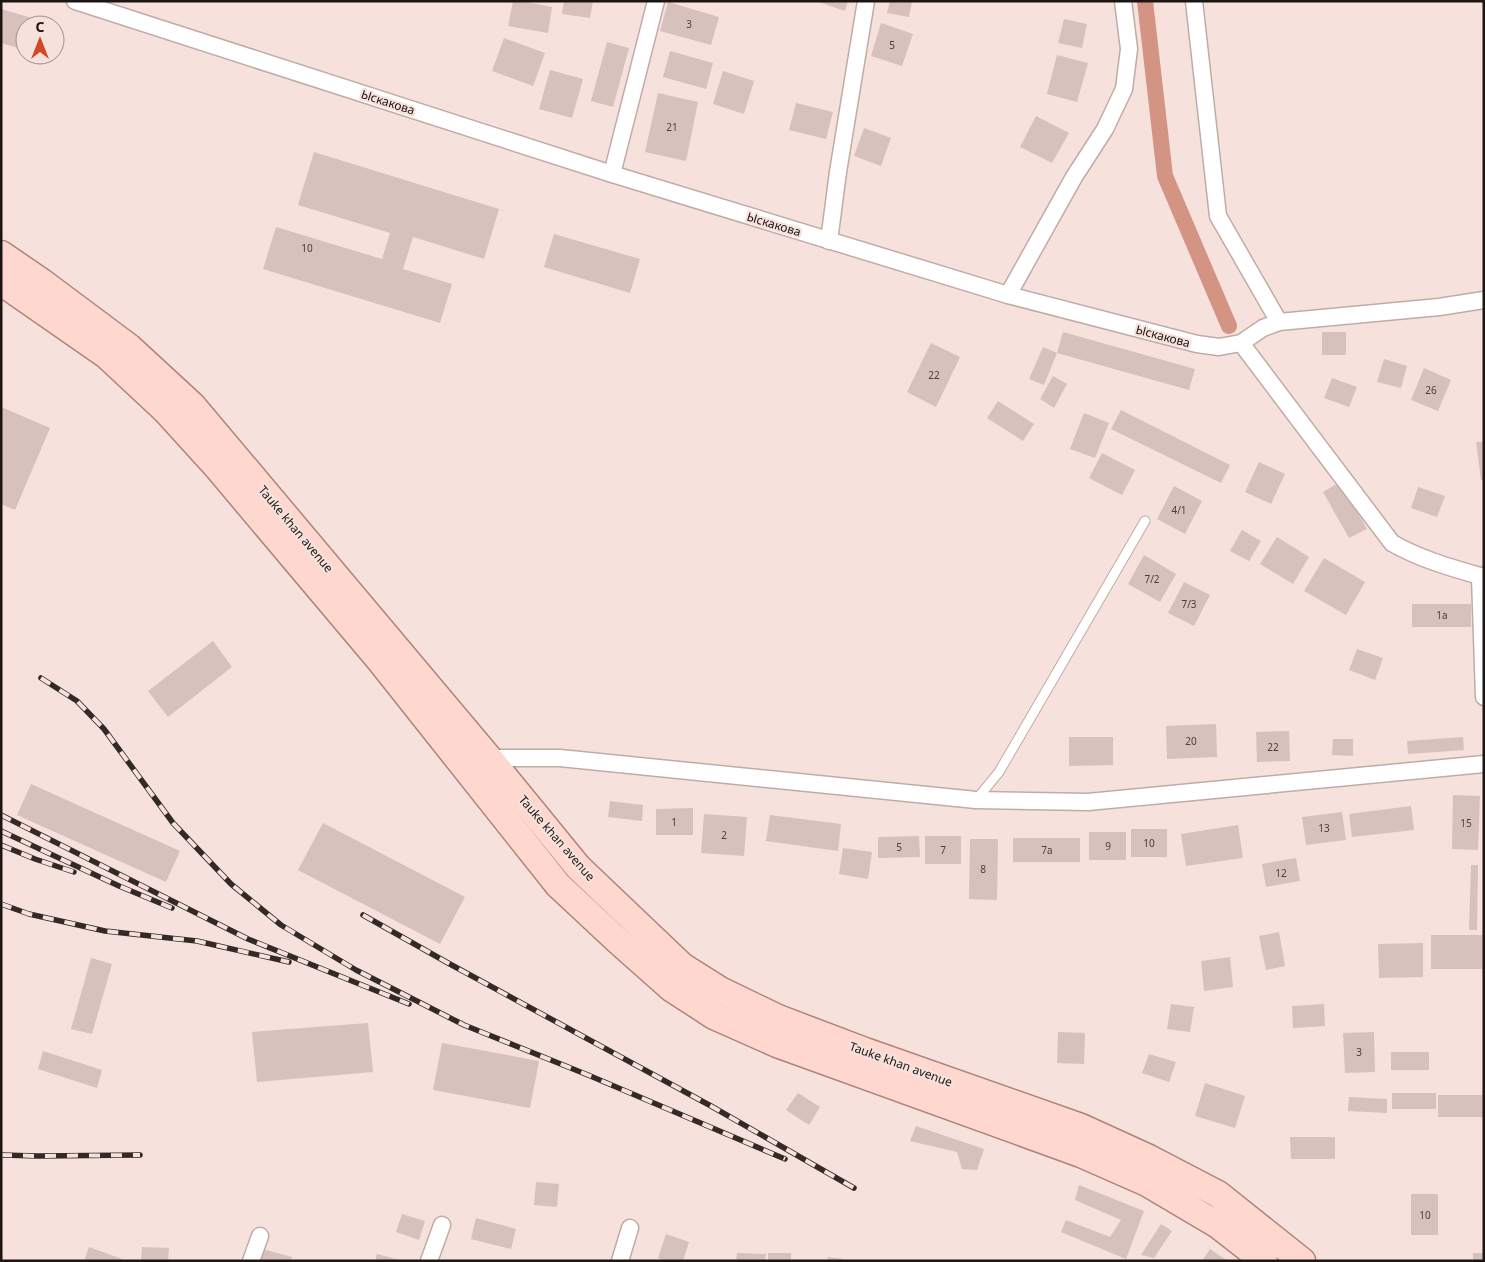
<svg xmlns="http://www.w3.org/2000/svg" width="1485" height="1262" font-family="'Noto Sans',sans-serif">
<rect width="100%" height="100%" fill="#f6e1dc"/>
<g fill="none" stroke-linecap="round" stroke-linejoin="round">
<path stroke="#d49484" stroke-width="16" d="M1145 1 1165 176 1229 326"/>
</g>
<g fill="#d6c1bc">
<path d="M513 1H521L552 7 548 33 508 26Z"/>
<path d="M564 1H593L590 18 562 14Z"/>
<path d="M816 1H848L845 11Z"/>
<path d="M890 1H912L909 17 887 13Z"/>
<path d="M668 2 719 17 711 45 660 31Z"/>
<path d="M1 9 32 18 29 25H25V40L22 49 1 43Z"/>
<path d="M1064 19 1087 24 1082 48 1058 43Z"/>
<path d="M881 23 913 34 902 66 871 56Z"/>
<path d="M504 38 545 53 533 86 492 71Z"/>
<path d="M607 42 629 48 613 107 591 101Z"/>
<path d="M670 51 713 63 706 89 663 77Z"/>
<path d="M1057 55 1088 63 1077 102 1047 94Z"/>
<path d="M550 70 583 79 572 118 539 109Z"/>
<path d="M723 71 754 81 744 114 713 104Z"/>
<path d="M658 93 698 102 686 161 645 152Z"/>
<path d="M796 103 833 112 826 139 789 130Z"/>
<path d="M1036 116 1069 133 1052 163 1020 147Z"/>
<path d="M864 128 891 138 881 166 854 156Z"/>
<path d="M314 152 499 209 484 259 413 237 403 269 452 284 440 323 263 269 276 227 382 259 390 233 298 205Z"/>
<path d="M554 234 640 259 630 293 544 267Z"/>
<path d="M1063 332 1195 369 1189 390 1057 353Z"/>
<rect x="1322" y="332" width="24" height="23"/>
<path d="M931 343 960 357 936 407 907 392Z"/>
<path d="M1043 347 1057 353 1044 385 1029 379Z"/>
<path d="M1384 359 1407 366 1401 388 1377 382Z"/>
<path d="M1424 368 1451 380 1438 411 1411 400Z"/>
<path d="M1053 376 1067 384 1054 408 1040 399Z"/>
<path d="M1332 378 1357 387 1349 407 1324 398Z"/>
<path d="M998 401 1034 424 1023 441 987 418Z"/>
<path d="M1 407 50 428 15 510 1 504Z"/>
<path d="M1121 410 1230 465 1221 483 1111 429Z"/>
<path d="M1084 413 1109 423 1095 458 1070 449Z"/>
<path d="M1476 442H1484V480H1481Z"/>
<path d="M1102 453 1135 470 1122 495 1089 478Z"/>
<path d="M1259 462 1285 474 1271 504 1245 492Z"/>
<path d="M1340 482 1367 529 1349 538 1323 492Z"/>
<path d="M1174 486 1202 501 1185 534 1157 519Z"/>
<path d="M1418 487 1445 496 1437 517 1411 508Z"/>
<path d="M1242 530 1261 541 1249 561 1230 551Z"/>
<path d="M1277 537 1309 557 1293 584 1260 564Z"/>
<path d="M1144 555 1176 574 1160 602 1128 584Z"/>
<path d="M1324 558 1365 582 1346 615 1304 591Z"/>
<path d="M1184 582 1210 595 1194 626 1168 613Z"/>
<rect x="1412" y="604" width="59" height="23"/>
<path d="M213 641 232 667 168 717 148 691Z"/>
<path d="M1357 649 1383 658 1375 680 1349 670Z"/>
<path d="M1216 724 1217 757 1167 759 1166 726Z"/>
<path d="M1289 731 1290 761 1257 762 1256 732Z"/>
<path d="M1069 737H1113V765L1069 766Z"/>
<path d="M1463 737 1464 750 1408 754 1407 741Z"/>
<path d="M1333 739H1353V756L1332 755Z"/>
<path d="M31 784 180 851 166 882 17 815Z"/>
<path d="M1453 795 1480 796 1478 850 1452 849Z"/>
<path d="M610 801 643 805 642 821 608 817Z"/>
<path d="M1411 806 1414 830 1352 837 1349 814Z"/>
<path d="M693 808V835H656V809Z"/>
<path d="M1342 812 1346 840 1306 845 1302 817Z"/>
<path d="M704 814 747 817 744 856 701 853Z"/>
<path d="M770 815 841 824 838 851 766 841Z"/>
<path d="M323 823 465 897 440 944 298 870Z"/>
<path d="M1238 825 1243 858 1186 866 1181 834Z"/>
<rect x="1131" y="829" width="36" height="28"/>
<rect x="1089" y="832" width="37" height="28"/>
<path d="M919 836 920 857 878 858V837Z"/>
<rect x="925" y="836" width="36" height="28"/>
<rect x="1013" y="838" width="67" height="24"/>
<path d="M970 839H998L997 900 969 899Z"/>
<path d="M843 848 872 852 868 879 839 874Z"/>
<path d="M1296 858 1300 881 1266 887 1262 864Z"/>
<path d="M1471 865H1478L1477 930H1469Z"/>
<path d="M1279 932 1285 966 1266 970 1259 936Z"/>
<rect x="1431" y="935" width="53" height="34"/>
<path d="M1423 943V977L1379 978 1378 944Z"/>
<path d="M1230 957 1233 987 1204 991 1201 961Z"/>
<path d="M91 958 112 964 92 1034 71 1029Z"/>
<path d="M1171 1004 1194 1007 1190 1032 1167 1029Z"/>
<path d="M1324 1004 1325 1026 1293 1028 1292 1006Z"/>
<path d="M368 1023 373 1072 257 1082 252 1032Z"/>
<path d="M1058 1032 1085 1033 1084 1064 1057 1063Z"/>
<path d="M1374 1032 1375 1072 1345 1073 1343 1033Z"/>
<path d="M442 1043 539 1061 530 1108 433 1090Z"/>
<path d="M43 1051 102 1070 97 1088 38 1069Z"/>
<rect x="1391" y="1052" width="38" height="18"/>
<path d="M1149 1054 1176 1062 1169 1082 1142 1073Z"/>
<path d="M1205 1083 1245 1096 1235 1128 1195 1116Z"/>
<path d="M798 1093 820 1107 809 1125 786 1110Z"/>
<rect x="1392" y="1093" width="44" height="16"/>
<rect x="1438" y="1095" width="46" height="22"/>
<path d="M1349 1097 1387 1099V1113L1348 1111Z"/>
<path d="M916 1126 984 1149 977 1170 962 1169 957 1152 910 1141Z"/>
<path d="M1290 1137H1335V1159H1291Z"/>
<path d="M536 1182 559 1184 557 1207 534 1205Z"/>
<path d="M1079 1185 1144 1211 1126 1259 1061 1232 1066 1220 1110 1237 1121 1220 1075 1200Z"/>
<rect x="1411" y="1194" width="27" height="41"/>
<path d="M402 1214 425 1221 419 1240 396 1232Z"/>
<path d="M476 1218 516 1229 511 1249 471 1239Z"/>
<path d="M1161 1224 1172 1231 1154 1258 1141 1255Z"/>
<path d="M666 1234 689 1242 683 1261H665L658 1258Z"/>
<path d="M89 1247 122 1259 121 1261H84Z"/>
<path d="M142 1247 169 1248 168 1261H141Z"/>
<path d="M262 1249 292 1257 291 1261H258Z"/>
<path d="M1210 1249 1228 1261H1202Z"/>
<path d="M737 1253 766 1254 765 1261H736Z"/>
<rect x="768" y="1253" width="23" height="8"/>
<rect x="1473" y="1253" width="11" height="8"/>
<path d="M377 1254 400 1260V1261H375Z"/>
<path d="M828 1257 843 1259V1261H827Z"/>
</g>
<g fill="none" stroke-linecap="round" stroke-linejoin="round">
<g stroke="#c0aca7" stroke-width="11">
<path id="service" d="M976 800 999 772 1145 521"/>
</g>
<g stroke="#c0aca7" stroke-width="19">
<g id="minor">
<path d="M75 1 612 174 1008 295 1197 344 1219 347 1241 343 1263 328 1279 322 1439 307 1484 300"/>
<path d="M1194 1 1218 216 1279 322"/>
<path d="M612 174 656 1"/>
<path d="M829 241 838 172 866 1"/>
<path d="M1008 295 1074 177 1105 129 1124 89 1129 49 1123 1"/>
<path d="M1241 343 1392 543C1420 559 1449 567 1480 576H1484"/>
<path d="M1480 576 1484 697"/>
<path d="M489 758H560L976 800 1088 802 1484 764"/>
<path d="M251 1261 260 1236"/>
<path d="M429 1261 442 1225"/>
<path d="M620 1261 630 1228"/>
</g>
</g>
<g stroke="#ae8377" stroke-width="29">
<g id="primary">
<path d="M1 254 42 282 129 347 193 406 489 758 578 867 682 966 720 990 778 1018 865 1051 1081 1127 1149 1158 1218 1194 1302 1261"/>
<path d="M1 282 106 355 166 411 216 466 381 662 558 885 618 941 671 988 714 1016 777 1044 1081 1154 1147 1183 1218 1225 1264 1261"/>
</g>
</g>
<use href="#service" stroke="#fff" stroke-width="9"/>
<use href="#minor" stroke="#fff" stroke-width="16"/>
<use href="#primary" stroke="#fed8ce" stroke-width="26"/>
<g stroke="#332a28" stroke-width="5.5">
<g id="rail">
<path d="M41 678 77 701 104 729 173 823 231 884 281 925 356 970 464 1025 588 1075 785 1159"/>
<path d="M1 815 248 939 409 1004"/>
<path d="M1 831 119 886 172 908"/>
<path d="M1 845 35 859 74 872"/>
<path d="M1 904 29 914 105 931 197 941 289 962"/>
<path d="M363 915 448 963 711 1106 854 1188"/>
<path d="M1 1155 38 1156 140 1155"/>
</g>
</g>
<use href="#rail" stroke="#f6e1dc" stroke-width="4" stroke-dasharray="11" stroke-linecap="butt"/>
</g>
<g text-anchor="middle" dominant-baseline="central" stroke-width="4.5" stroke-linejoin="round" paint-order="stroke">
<g font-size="10" fill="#4a403d">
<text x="689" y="24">3</text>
<text x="892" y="45">5</text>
<text x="672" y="127">21</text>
<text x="307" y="248">10</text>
<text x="934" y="375">22</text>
<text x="1431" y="390">26</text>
<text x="1179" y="510">4/1</text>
<text x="1152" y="579">7/2</text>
<text x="1189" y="604">7/3</text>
<text x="1442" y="615">1а</text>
<text x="1191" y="741">20</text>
<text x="1273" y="747">22</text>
<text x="674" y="822">1</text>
<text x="1466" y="823">15</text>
<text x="1324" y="828">13</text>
<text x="724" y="835">2</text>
<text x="1149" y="843">10</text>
<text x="1108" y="846">9</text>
<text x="899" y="847">5</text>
<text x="943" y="850">7</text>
<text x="1047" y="850">7а</text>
<text x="983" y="869">8</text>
<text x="1281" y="873">12</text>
<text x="1359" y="1052">3</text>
<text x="1425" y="1215">10</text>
</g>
<g font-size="12" fill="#1c1513" stroke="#f6e1dc">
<text transform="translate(388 102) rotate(18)">Ыскакова</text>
<text transform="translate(774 224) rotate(17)">Ыскакова</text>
<text transform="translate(1163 336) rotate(15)">Ыскакова</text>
<text transform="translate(296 529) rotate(50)">Tauke khan avenue</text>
<text transform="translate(557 838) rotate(49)">Tauke khan avenue</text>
<text transform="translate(901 1064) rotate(20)">Tauke khan avenue</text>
</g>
</g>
<rect width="1485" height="1262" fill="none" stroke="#1c1513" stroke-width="5"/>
<g transform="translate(40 40)"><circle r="24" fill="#f6e1dc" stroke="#9f8f8c"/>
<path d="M0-4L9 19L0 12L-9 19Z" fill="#d34927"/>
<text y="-8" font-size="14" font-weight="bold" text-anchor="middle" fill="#1c1513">С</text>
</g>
</svg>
